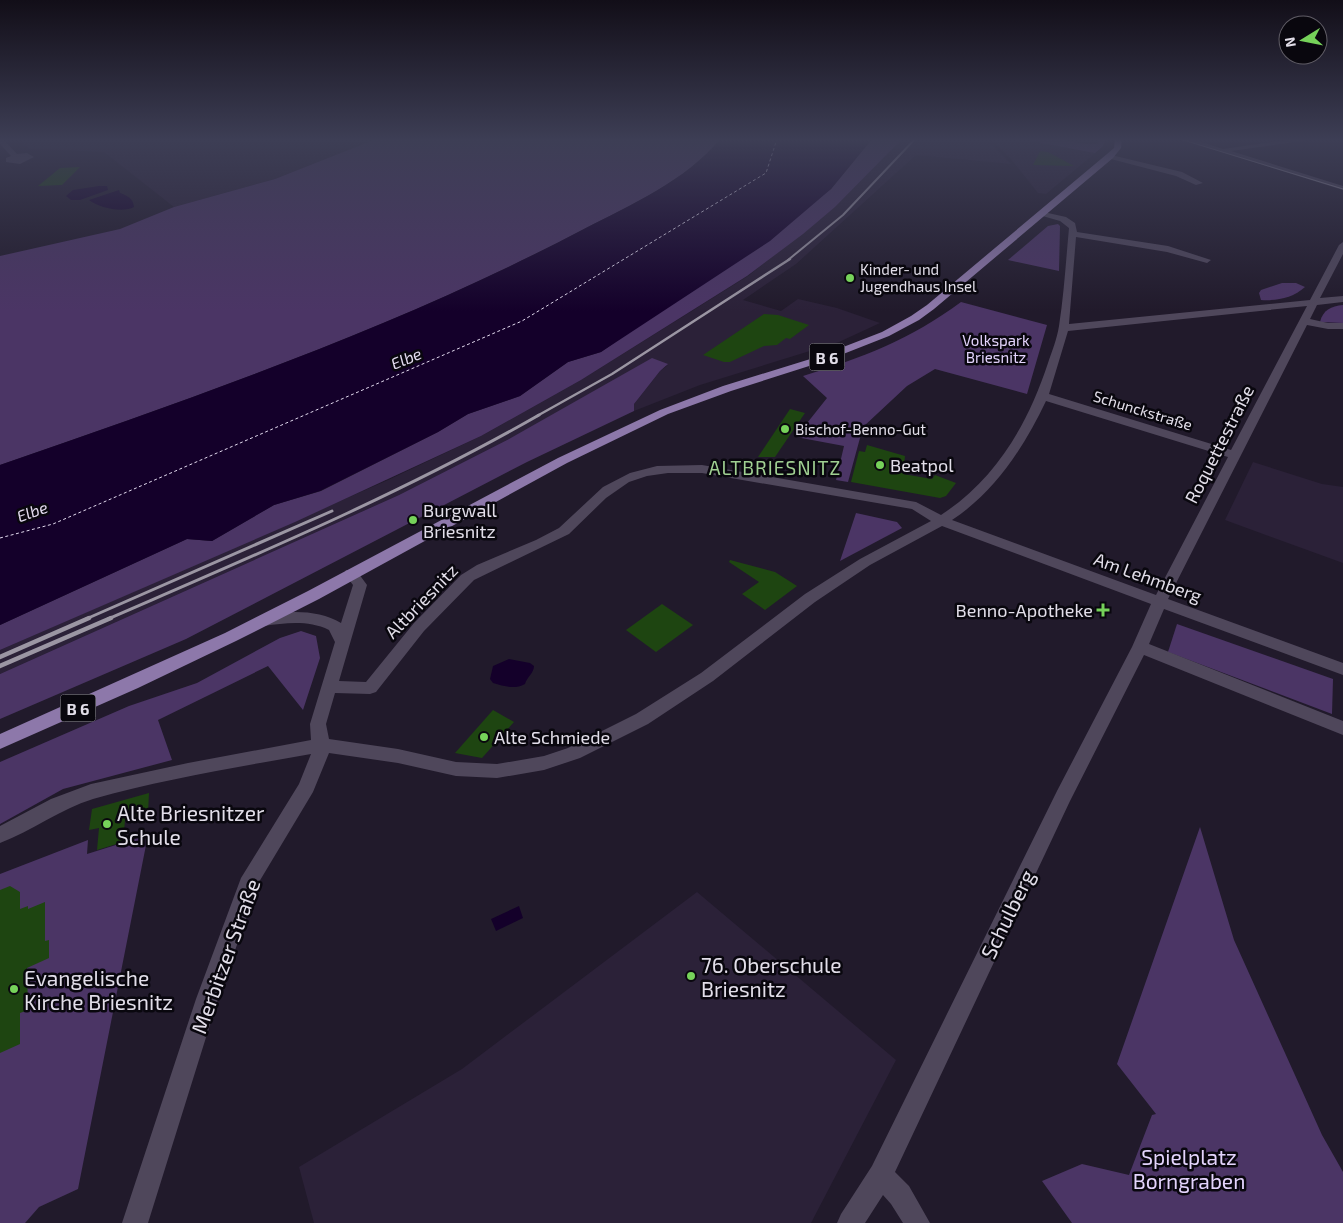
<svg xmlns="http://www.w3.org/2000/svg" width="1343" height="1223" font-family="'Exo 2',sans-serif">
<rect width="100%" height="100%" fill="#211a2b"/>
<g fill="#2b2138">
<path d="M19 139H376L275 179 174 207 104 152 29 149Z"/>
<path d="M902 139 988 141 1011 164 916 155 796 264 743 300 781 311 798 299 837 308 880 323 839 342 700 385 634 411V404L638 399 660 371 668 365 509 439 399 495 0 674V650L388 480 481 436 581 380 748 276 835 207Z"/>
<path d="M991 139H1106L1103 146 1093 155 1046 194 1038 193 1010 158Z"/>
<path d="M1253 462 1322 484 1343 487V563L1225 520Z"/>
<path d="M697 892 896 1060 811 1223H314L299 1167 462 1069Z"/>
</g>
<g fill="#4b3565">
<path d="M376 139H720C686 181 630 205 584 229 398 327 198 396 0 465V256L120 229 174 207 275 179Z"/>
<path d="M872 139H902L835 207 803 234 747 276 581 380 481 436 295 522 0 650V625L187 539 212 541 274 505 321 491 438 432 468 414 520 396 568 362 601 352 831 189Z"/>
<path d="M1033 139H1060L1084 144H1098V139H1106L1103 146 1095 153 1031 141Z"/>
<path d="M1058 224 1060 226 1059 271 1008 260 1048 226Z"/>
<path d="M1282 283H1296L1305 287C1293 298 1277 301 1261 300L1259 293 1261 290Z"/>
<path d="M961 302 1047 325 1027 394 935 369 907 386 863 427 848 482 836 480 844 446 796 437 827 398 803 376C862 358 911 339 961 302Z"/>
<path d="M1343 305V323L1320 322C1323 310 1331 306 1343 305Z"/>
<path d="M652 358 668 364 660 371 638 399 634 404V411L527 462 186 639 0 719V674L399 495 509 439Z"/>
<path d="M856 513 897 522 902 528 840 561Z"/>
<path d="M1177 624 1333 679 1332 714 1168 652Z"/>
<path d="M301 631 316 636 320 658 303 710 268 666 158 720 172 760 63 789 0 824V762L129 706 197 683 280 638Z"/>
<path d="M1200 827 1234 940 1322 1135 1343 1172V1223H1072L1042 1181 1082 1164 1129 1175 1152 1115 1156 1114 1117 1064Z"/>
<path d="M148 835 78 1189 39 1207 25 1223H0V874L88 840 87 854Z"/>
</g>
<g fill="#14002a">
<path d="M720 139H872L831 189 770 241 601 352 568 362 520 396 468 414 438 432 320 491 274 505 212 541 187 539 0 625V465C198 396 398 327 584 229 630 205 686 181 720 139Z"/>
<path d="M99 186H107L108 190 80 200H71L66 196 73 190Z"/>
<path d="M119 190 120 193C128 196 133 198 134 207 123 213 99 208 89 200Z"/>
<path d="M509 659 530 663 534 666C534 673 527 677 525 684 514 690 504 686 493 683L490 679 493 666Z"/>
<path d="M519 906 523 918 496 931 491 919Z"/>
</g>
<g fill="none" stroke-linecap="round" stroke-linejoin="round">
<path stroke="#e3dbef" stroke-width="1" stroke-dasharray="3 2.5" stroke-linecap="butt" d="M0 538 53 524 522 321 766 173 777 139"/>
</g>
<g fill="#1e4511">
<path d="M1040 151 1048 152 1074 166 1033 165Z"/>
<path d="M80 167 62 185 38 186 60 168Z"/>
<path d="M764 314 778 315 809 325 790 339 786 338 777 345 764 346 730 362H724L703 355Z"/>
<path d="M790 409 805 413 775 457H758Z"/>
<path d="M867 445 905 456 903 474 932 479 935 475 956 483 946 496 940 498 851 482 859 451 865 452Z"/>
<path d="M730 560 775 572 797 586 765 610 742 594 759 582 729 562Z"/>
<path d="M662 604 693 625 656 652 626 630Z"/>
<path d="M493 710 514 722 482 758 455 753Z"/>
<path d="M149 793 148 813 125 820 123 842 97 850 99 828 89 830 92 809Z"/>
<path d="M10 886 20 892V909L28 906V909L45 902V941L49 940V958L27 968 28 1010 20 1013V1044L0 1053V890Z"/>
</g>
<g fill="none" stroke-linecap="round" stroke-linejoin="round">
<g fill="#4f475b" fill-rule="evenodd">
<path d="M0 139H3L17 154 27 153 34 157 20 164 6 162V158L11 156 0 144Z"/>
<path d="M1180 139H1192L1223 149 1293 139H1316L1231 151 1343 186V190Z"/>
<path d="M1107 154 1182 172 1203 183 1196 185 1176 176 1107 158Z"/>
<path d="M1039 211 1066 217 1075 223 1077 232 1168 246 1211 260 1207 263 1167 252 1076 237 1069 324 1310 300 1339 245 1343 242V254L1320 298 1343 296V302L1317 305 1310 319 1328 323H1343V329H1328L1307 325 1168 599 1343 663V675L1164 609 1149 644 1343 721V735L1144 655 1070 801 895 1172 909 1186 930 1223H903L891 1204 883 1195 865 1223H837L841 1214 872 1166 1057 791 1132 647 1151 604 942 526 870 565 815 602 713 681 648 724 580 758 544 770 497 778 456 776 398 763 329 753 313 792 259 882 218 999 148 1223H122L196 999 241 878 299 784 311 754C238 767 164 779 93 799 60 809 32 831 0 843V826L51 799 91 784 188 763 311 740 310 724 335 642 329 630C308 620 286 623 264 626L259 625 256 621 259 617C284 610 318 609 341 623L353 585 344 573 346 570H356L367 585 339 681 366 682 414 623 461 575 477 565 536 540 559 528 603 487 630 473 657 466 702 465 916 502 941 515C996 479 1028 424 1048 363 1052 351 1057 339 1059 326 1064 294 1066 260 1069 228L1060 221 1039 215ZM1307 306 1231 450 1049 394 1068 331ZM1046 401 1228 457 1156 595 952 520C995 492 1024 447 1046 401ZM668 473H702L912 509 931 521 860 559 805 594 701 673 636 714 568 748 544 756 497 764 456 762 398 749 329 739 326 724 335 693 370 694 376 692 424 631 474 580 569 534 606 498 629 482 647 476Z"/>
</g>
<path fill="#8d78aa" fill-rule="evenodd" d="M1115 139H1122L1121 148 1113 158 934 309 919 320 889 336 828 360 731 391 668 414 567 463 319 599 236 641 138 688 0 749V734L225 633 308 591 558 458 660 410 723 386 820 356 882 332 911 316 927 305 1107 154 1114 148Z"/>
<path stroke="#9b96a3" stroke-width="1" d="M1180 139 1343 189"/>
<path stroke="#9b96a3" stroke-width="2" d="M788 260 843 215 915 139"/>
<path stroke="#9b96a3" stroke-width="2.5" d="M537 416 612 374 790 259"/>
<g stroke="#9b96a3" stroke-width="3">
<path d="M86 619 332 511"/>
<path d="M108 619C253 556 401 494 539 415"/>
</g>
<g stroke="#9b96a3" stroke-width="4.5">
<path d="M0 657 89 618"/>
<path d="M0 666 111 618"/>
</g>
</g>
<linearGradient id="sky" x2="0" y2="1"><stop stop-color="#120e18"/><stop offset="0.45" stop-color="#3d3e55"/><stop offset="1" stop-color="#3d3e55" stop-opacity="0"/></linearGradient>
<rect width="1343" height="311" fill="url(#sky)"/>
<g fill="#76d25a" stroke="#09070e" stroke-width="2">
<circle cx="850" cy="278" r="5"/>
<circle cx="785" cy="429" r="5"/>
<circle cx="880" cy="465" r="5"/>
<circle cx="413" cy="520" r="5"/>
<path d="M1100.5 602.5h5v5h5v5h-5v5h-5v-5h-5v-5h5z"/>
<circle cx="484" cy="737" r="5"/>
<circle cx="107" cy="824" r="5"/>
<circle cx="691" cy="976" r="5"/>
<circle cx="14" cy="989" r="5"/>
</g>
<g text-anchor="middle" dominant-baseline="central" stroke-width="5" stroke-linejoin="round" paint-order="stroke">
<g font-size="15" fill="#e2dee9" stroke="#09070e" text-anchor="start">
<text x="860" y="269">Kinder- und<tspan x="860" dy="17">Jugendhaus Insel</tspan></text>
<text x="795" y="429">Bischof-Benno-Gut</text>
</g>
<g font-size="15" fill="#e4d4fd" stroke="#09070e">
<text x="996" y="340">Volkspark<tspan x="996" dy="17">Briesnitz</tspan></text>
</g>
<g font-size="15" fill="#e2dee9" stroke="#09070e">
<text transform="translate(1143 410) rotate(17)">Schunckstraße</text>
</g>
<g fill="#09070e" stroke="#a19ea7" stroke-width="1">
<rect x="809.5" y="343.5" width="35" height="27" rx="4"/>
<rect x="60.5" y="694.5" width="35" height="27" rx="4"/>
</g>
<g font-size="16" font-weight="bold" fill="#e2dee9">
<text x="827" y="357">B 6</text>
<text x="78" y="708">B 6</text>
</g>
<g font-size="16" font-style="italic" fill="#e3dbef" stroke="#09070e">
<text transform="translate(406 358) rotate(-23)">Elbe</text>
<text transform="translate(32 511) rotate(-20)">Elbe</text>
</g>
<g font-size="18" fill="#e2dee9" stroke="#09070e">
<text transform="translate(1219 444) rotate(-63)">Roquettestraße</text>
<text transform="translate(1148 577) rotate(20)">Am Lehmberg</text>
<text transform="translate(421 601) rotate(-46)">Altbriesnitz</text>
</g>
<g font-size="18" fill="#e2dee9" stroke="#09070e" text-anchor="start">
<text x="890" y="465">Beatpol</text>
<text x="423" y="510">Burgwall<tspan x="423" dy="21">Briesnitz</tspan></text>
<text x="1093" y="610" text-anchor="end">Benno-Apotheke</text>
<text x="494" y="737">Alte Schmiede</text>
</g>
<g font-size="19" letter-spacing="1" fill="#a0d092" stroke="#09070e">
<text x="775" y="467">ALTBRIESNITZ</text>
</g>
<g font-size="21" fill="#e2dee9" stroke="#09070e" text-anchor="start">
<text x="117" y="812">Alte Briesnitzer<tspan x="117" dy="24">Schule</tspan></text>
<text x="701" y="964">76. Oberschule<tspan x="701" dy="24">Briesnitz</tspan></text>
<text x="24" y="977">Evangelische<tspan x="24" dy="24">Kirche Briesnitz</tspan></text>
</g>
<g font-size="21" fill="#e2dee9" stroke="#09070e">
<text transform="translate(1007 914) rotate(-64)">Schulberg</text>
<text transform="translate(225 956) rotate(-70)">Merbitzer Straße</text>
</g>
<g font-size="21" fill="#e4d4fd" stroke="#09070e">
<text x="1189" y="1156">Spielplatz<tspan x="1189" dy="24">Borngraben</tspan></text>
</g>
</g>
<g transform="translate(1303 40) rotate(260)"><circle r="24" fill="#09070e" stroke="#605d66"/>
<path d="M0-4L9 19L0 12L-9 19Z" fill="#76d25a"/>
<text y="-8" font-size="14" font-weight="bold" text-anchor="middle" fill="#e2dee9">N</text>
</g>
</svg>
